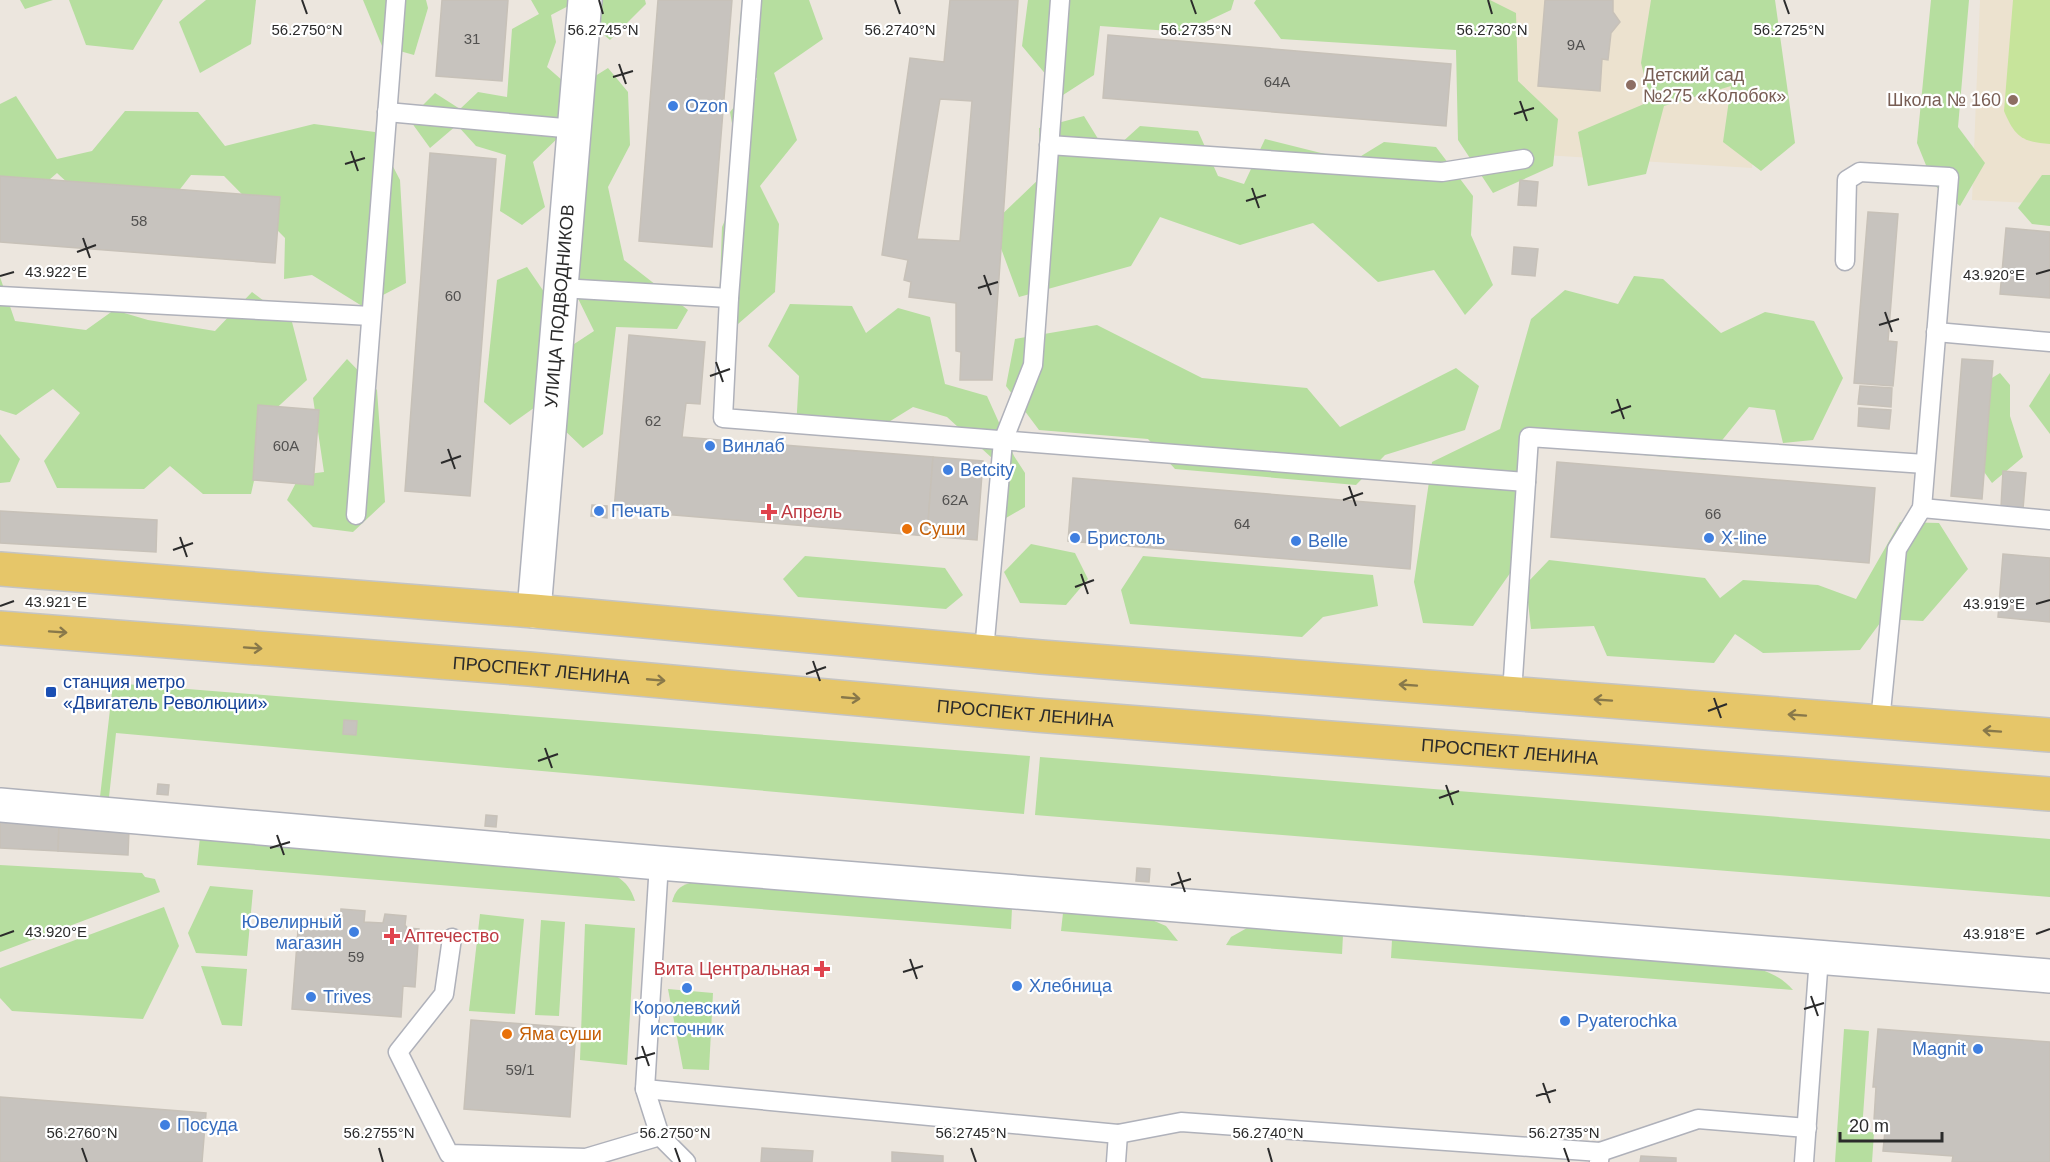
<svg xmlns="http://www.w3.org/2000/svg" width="2050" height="1162" font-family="Helvetica,sans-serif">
<rect width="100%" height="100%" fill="#ece6de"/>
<g fill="#ece2cf">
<path d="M1423 0H1768L1752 168 1497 152 1506 17Z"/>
<path d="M1980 0H2050V204L1972 200Z"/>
</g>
<g fill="#b6de9f">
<path d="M20 0H53L25 9Z"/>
<path d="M69 0H163L133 50 86 45Z"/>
<path d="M206 0H256L251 44 200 73 179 22Z"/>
<path d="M363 0H426L428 8 414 55 382 46Z"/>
<path d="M531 0H576V2L551 15 556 42 547 67 571 88 564 132 533 162 545 207 522 225 500 211 506 155 476 146 457 125 430 148 409 119 435 93 460 109 478 92 507 97 512 29 539 14Z"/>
<path d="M591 0H645L646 4 610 40 591 24Z"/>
<path d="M742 0H809L823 39 774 73 797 140 760 186 779 224 775 292 738 324 719 309 722 227 742 182 730 112 757 79 738 45Z"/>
<path d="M1028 0H1234L1231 10 1184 32 1100 26 1094 75 1063 95 1022 46Z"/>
<path d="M1256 0H1490L1516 13 1518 81 1558 119 1553 166 1493 193 1458 140 1456 50 1281 39 1254 3Z"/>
<path d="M1651 0H1775L1795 143 1761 171 1723 142 1731 86 1664 106 1646 174 1588 186 1578 132 1651 101 1641 63Z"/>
<path d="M1931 0H1969L1958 127 1985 163 1960 206 1934 185 1917 143Z"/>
<path d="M608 68 628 92 630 145 608 187 624 260 688 310 677 329 616 327 603 434 583 448 560 426 565 350 594 331 567 276 584 83Z"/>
<path d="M16 96 57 159 92 151 125 111 198 112 225 146 314 124 375 132 400 180 406 283 362 306 312 275 284 279 285 238 224 176 191 175 167 206 83 197 57 173 10 214 0 213V104Z"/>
<path d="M1084 116 1108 155 1140 126 1198 131 1218 176 1244 184 1265 139 1353 161 1384 142 1436 147 1473 196 1471 235 1493 285 1465 315 1434 270 1378 282 1313 223 1240 245 1160 217 1131 266 1019 297 992 224 1041 177 1039 128Z"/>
<path d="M2042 175H2050V226L2032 224 2018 208Z"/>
<path d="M527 267 551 302 545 400 510 425 484 402 497 280Z"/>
<path d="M1634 276 1663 279 1721 333 1765 312 1814 321 1843 378 1813 440 1783 443 1775 410 1749 407 1706 460 1518 445 1513 569 1473 626 1423 623 1414 582 1432 462 1500 429 1531 319 1565 290 1618 304Z"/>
<path d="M0 277 15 321 86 330 114 310 148 320 215 331 252 292 292 322 307 380 269 415 251 494H203L170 466 144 489 57 488 44 461 80 413 53 389 16 415 0 410Z"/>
<path d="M790 304 852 306 866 333 898 308 930 317 945 384 987 396 1014 456 1025 473V507L987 529 992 458 947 417 913 407 866 436 796 429 799 376 768 346Z"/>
<path d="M1097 325 1202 378 1307 388 1340 427 1456 368 1479 386 1465 430 1385 455 1356 485 1175 469 1148 439 1039 430 1006 386 1015 339Z"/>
<path d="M347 359 377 390 385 502 353 532 313 527 287 500 300 475 324 472 313 398Z"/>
<path d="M2000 373 2010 385V416L2023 457 1992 483 1965 445 1974 389Z"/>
<path d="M2050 373V434L2029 406Z"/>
<path d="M0 434 20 459 10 482 0 483Z"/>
<path d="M1900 522 1939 523 1968 569 1923 621 1883 619 1860 650 1763 653 1735 634 1714 663 1607 656 1594 626 1531 629 1526 584 1549 560 1705 578 1720 598 1743 580 1818 585 1856 599Z"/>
<path d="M1031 544 1075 553 1088 579 1066 605 1020 603 1004 572Z"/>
<path d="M805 556 945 568 963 595 946 609 798 597 783 579Z"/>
<path d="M1143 556 1373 575 1378 606 1323 617 1302 637 1130 624 1121 590Z"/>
<path d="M113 683 1030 756 1024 814 116 733 109 797H100Z"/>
<path d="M1040 757 2050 839V897L1035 815Z"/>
<path d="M200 837 323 851 616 876C627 883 631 889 635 901L197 865Z"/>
<path d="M0 865 142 873 145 877 155 879 160 892 0 952Z"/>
<path d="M690 883 1012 908 1011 929 672 902C675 891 679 886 690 883Z"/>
<path d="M210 886 253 890 247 956 196 953 188 933Z"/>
<path d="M164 907 179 946 143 1019 12 1011 0 998V968Z"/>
<path d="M1063 913 1152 920 1166 926 1178 941 1061 931Z"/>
<path d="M480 914 524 919 515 1014 469 1011Z"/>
<path d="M541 920 565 922 559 1016 535 1015Z"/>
<path d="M585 924 635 928 627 1065 580 1060Z"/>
<path d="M1247 928 1343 935 1342 954 1226 945 1231 937Z"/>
<path d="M1392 940 1756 968C1772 973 1782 978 1793 990L1391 958Z"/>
<path d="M201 966 247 969 242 1026 222 1025Z"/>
<path d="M668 989 713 993 709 1070 683 1069Z"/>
<path d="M1844 1029 1869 1031 1862 1130 1874 1133 1872 1162H1835Z"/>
</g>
<path fill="#c7e49b" d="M2013 0H2050V144C2022 142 2015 137 2004 111Z"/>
<g fill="#c7c3be" stroke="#c7c1b8" stroke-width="1.5" fill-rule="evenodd">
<path d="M442 0H508L502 81 436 76Z"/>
<path d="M658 0H732L712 247 639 241Z"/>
<path d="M950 0H1018L992 380H960L961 352 956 351V303L909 297 911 282 904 280 908 260 882 255 910 58 944 62ZM940 99 972 101 960 241 917 239Z"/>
<path d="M1545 0H1613V12L1620 22 1611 33 1608 60 1602 59 1600 91 1538 86Z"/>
<path d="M1108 35 1451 64 1446 126 1103 98Z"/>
<path d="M430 153 496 159 470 496 405 491Z"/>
<path d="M0 176 280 197 275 263 0 242Z"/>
<path d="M1520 180 1538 182 1536 206 1518 205Z"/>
<path d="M1868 212 1898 214 1888 341 1897 342 1893 386 1854 383Z"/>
<path d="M2006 228 2050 232V298L2000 294Z"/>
<path d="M1514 247 1538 249 1535 276 1512 274Z"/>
<path d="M629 335 705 342 700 404 686 403 682 437 933 457 927 536 614 510Z"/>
<path d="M1962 359 1993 361 1982 499 1951 496Z"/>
<path d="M1860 386 1892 388 1891 407 1858 404Z"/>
<path d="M258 405 319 410 313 485 253 480Z"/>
<path d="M1859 408 1891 410 1889 429 1858 426Z"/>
<path d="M933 457 983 461 977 540 927 536Z"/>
<path d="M1557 462 1875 488 1869 563 1551 537Z"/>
<path d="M2003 471 2026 473 2023 509 2001 507Z"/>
<path d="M1073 478 1415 506 1410 569 1068 541Z"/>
<path d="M592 505 607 506V518L591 516Z"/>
<path d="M0 511 157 520 156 552 0 543Z"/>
<path d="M2003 554 2050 558V622L1998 617Z"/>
<path d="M344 720 357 721 356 735 343 734Z"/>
<path d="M158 784 169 785 168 795 157 794Z"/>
<path d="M486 815 497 816 496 827 485 826Z"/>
<path d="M0 821 59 825 58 851 0 848Z"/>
<path d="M59 825 129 829 128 855 58 851Z"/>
<path d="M1137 868 1150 869 1149 882 1136 881Z"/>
<path d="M341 909 365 911 364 922 383 923 385 914 406 916 405 925 407 928 419 929 415 987 403 986 401 1017 292 1009 299 917 340 920Z"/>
<path d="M471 1020 576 1028 570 1117 464 1109Z"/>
<path d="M1878 1029 2050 1042V1162H1952L1953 1156 1883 1151 1886 1121 1874 1120 1876 1087H1873Z"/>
<path d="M0 1097 206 1113 202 1162H0Z"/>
<path d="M762 1148 813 1151 812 1162H761Z"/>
<path d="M892 1152 943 1156V1162H892Z"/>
<path d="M1641 1156 1676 1158V1162H1640Z"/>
</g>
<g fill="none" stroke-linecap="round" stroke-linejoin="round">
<g stroke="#afb1ba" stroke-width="21">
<g id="lane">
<path d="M752 0 729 298 723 418 1526 482"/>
<path d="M387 112 575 129"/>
<path d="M1049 145 1442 172 1524 159"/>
<path d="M1845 261 1847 180 1860 172 1949 177 1922 508 1897 549 1880 722"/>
<path d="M561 288 729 298"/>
<path d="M0 296 371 316"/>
<path d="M1936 332 2050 342"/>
<path d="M1922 508 2050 520"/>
<path d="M356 515 396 0"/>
<path d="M984 651 1003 441 1033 365 1060 0"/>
<path d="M1512 693 1529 437 1925 464"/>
<path d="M659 863 645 1089 660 1136 686 1162"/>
<path d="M452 938 444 994 398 1052 449 1154 586 1158 660 1136"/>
<path d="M645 1089 1118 1134 1181 1122 1600 1152 1599 1162"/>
<path d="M1600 1152 1698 1119 1807 1128"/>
<path d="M1116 1162 1118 1134"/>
<path d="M1804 1162 1819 957"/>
</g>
</g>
<g stroke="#afb1ba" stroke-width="36">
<g id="street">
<path id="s1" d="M534 611 585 0"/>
<path d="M0 805 659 863 2050 976"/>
</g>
</g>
<g stroke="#c4c4c4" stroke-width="36">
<g id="primary">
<path d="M0 569 534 611 1041 657 2050 735"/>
<path id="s2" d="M0 628 529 669 1036 715 2050 794"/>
</g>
</g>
<use href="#lane" stroke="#fff" stroke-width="18"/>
<use href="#street" stroke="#fff" stroke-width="33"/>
<use href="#primary" stroke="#e6c669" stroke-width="33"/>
</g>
<defs><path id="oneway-shaft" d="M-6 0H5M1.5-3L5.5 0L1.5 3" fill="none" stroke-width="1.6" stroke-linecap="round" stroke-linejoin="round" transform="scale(1.5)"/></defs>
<g stroke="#88784a">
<use href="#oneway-shaft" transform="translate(58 632) rotate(4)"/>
<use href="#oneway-shaft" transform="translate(253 648) rotate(4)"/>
<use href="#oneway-shaft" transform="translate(656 680) rotate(5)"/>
<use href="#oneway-shaft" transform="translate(1408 685) rotate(-176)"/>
<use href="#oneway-shaft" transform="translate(851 698) rotate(5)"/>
<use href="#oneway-shaft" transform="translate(1603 700) rotate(-176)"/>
<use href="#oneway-shaft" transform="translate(1797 715) rotate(-176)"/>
<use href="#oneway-shaft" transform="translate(1992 731) rotate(-176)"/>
</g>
<path fill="none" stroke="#2b2b2b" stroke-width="2" d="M302 0 307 14M599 0 603 14M895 0 900 14M1191 0 1196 14M1488 0 1492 14M1784 0 1789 14M619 64 626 84M613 77 633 71M1520 101 1527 121M1514 114 1534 108M351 151 358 171M345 164 365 158M1252 188 1259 208M1246 201 1266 195M83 238 90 258M77 252 96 245M2036 274 2050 270M984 275 991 295M0 276 14 272M978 288 998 282M1885 312 1892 332M1879 325 1899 319M716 362 723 382M710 376 730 369M1617 399 1624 419M1611 413 1631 406M448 449 455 469M441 463 461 456M1349 486 1356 506M1343 500 1363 493M180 537 187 557M173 550 193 543M1081 574 1088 594M1075 587 1094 580M2036 604 2050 600M0 606 14 601M813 661 820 681M806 674 826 667M1714 698 1721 718M1708 711 1727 704M545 748 552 768M538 761 558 754M1446 785 1453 805M1439 798 1459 791M277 835 284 855M270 848 290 842M1178 872 1185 892M1171 885 1191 879M2036 934 2050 929M0 936 14 931M910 959 917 979M903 972 923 966M1811 996 1818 1016M1804 1009 1824 1003M642 1046 649 1066M635 1059 655 1053M1543 1083 1550 1103M1536 1096 1556 1090M82 1148 87 1162M379 1148 383 1162M675 1148 680 1162M971 1148 976 1162M1268 1148 1272 1162M1564 1148 1569 1162"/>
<g fill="#8d6e63" stroke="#fff" stroke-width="2">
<circle cx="1631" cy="85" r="6"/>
<circle cx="2013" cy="100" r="6"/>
</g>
<g fill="#3f7fe0" stroke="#fff" stroke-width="2">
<circle cx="673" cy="106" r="6"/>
<circle cx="710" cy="446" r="6"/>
<circle cx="948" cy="470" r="6"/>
<circle cx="599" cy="511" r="6"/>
<circle cx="1075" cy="538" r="6"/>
<circle cx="1709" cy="538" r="6"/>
<circle cx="1296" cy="541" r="6"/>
<circle cx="354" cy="932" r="6"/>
<circle cx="1017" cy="986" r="6"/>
<circle cx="687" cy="988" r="6"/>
<circle cx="311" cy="997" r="6"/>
<circle cx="1565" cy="1021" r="6"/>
<circle cx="1978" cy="1049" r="6"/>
<circle cx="165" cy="1125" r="6"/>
</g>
<g fill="#e0444e" stroke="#fff" stroke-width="2">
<path d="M766 503h6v6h6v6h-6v6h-6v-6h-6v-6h6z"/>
<path d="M389 927h6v6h6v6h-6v6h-6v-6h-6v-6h6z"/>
<path d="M819 960h6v6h6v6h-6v6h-6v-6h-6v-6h6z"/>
</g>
<g fill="#e8710a" stroke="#fff" stroke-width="2">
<circle cx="907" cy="529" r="6"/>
<circle cx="507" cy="1034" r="6"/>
</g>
<rect fill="#1a4fb4" stroke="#fff" stroke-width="2" x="45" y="686" width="12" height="12" rx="3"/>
<g text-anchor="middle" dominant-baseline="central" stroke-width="4.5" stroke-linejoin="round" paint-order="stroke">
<g font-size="15" fill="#525150">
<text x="472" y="38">31</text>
<text x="1576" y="44">9А</text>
<text x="1277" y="81">64А</text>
<text x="139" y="220">58</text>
<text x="453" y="295">60</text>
<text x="653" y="420">62</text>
<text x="286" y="445">60А</text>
<text x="955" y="499">62А</text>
<text x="1713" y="513">66</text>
<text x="1242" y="523">64</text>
<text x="356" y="956">59</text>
<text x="520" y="1069">59/1</text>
</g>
<g font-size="18" fill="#785e54" stroke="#fff" text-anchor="start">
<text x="1643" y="75">Детский сад<tspan x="1643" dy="21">№275 «Колобок»</tspan></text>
<text x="2001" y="100" text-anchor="end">Школа № 160</text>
</g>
<g font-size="18" fill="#366cbe" stroke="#fff" text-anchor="start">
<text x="685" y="106">Ozon</text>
<text x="722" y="446">Винлаб</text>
<text x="960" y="470">Betcity</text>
<text x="611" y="511">Печать</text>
<text x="1087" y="538">Бристоль</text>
<text x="1721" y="538">X-line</text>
<text x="1308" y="541">Belle</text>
<text x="342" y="922" text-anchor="end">Ювелирный<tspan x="342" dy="21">магазин</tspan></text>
<text x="1029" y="986">Хлебница</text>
<text x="323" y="997">Trives</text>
<text x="687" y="1008" text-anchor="middle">Королевский<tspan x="687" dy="21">источник</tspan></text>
<text x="1577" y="1021">Pyaterochka</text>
<text x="1966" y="1049" text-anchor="end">Magnit</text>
<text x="177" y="1125">Посуда</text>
</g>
<g font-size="18" fill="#2b2b2b" stroke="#fff">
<text stroke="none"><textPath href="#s1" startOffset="306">УЛИЦА ПОДВОДНИКОВ</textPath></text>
<text stroke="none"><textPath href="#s2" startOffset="543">ПРОСПЕКТ ЛЕНИНА</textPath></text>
<text stroke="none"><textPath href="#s2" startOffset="1029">ПРОСПЕКТ ЛЕНИНА</textPath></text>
<text stroke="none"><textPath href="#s2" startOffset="1515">ПРОСПЕКТ ЛЕНИНА</textPath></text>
</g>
<g font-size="18" fill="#be3a42" stroke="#fff" text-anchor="start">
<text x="781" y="512">Апрель</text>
<text x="404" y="936">Аптечество</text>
<text x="810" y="969" text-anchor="end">Вита Центральная</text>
</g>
<g font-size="18" fill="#c56008" stroke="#fff" text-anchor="start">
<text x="919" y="529">Суши</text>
<text x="519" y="1034">Яма суши</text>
</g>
<g font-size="18" fill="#164399" stroke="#fff" text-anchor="start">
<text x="63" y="682">станция метро<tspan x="63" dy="21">«Двигатель Революции»</tspan></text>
</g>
</g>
<g font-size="15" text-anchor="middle" fill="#2b2b2b" stroke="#fff" stroke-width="4.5" stroke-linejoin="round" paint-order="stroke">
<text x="307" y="35">56.2750°N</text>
<text x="603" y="35">56.2745°N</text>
<text x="900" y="35">56.2740°N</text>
<text x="1196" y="35">56.2735°N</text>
<text x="1492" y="35">56.2730°N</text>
<text x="1789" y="35">56.2725°N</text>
<text x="56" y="277">43.922°E</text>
<text x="1994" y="280">43.920°E</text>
<text x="56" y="607">43.921°E</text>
<text x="1994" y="609">43.919°E</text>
<text x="56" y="937">43.920°E</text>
<text x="1994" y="939">43.918°E</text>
<text x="82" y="1138">56.2760°N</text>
<text x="379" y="1138">56.2755°N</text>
<text x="675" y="1138">56.2750°N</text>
<text x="971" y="1138">56.2745°N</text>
<text x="1268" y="1138">56.2740°N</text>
<text x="1564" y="1138">56.2735°N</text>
</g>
<path d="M1840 1132v9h102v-9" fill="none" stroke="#2b2b2b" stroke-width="3"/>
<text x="1849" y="1132" font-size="18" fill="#2b2b2b" stroke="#ffffff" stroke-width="4.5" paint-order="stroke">20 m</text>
</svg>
